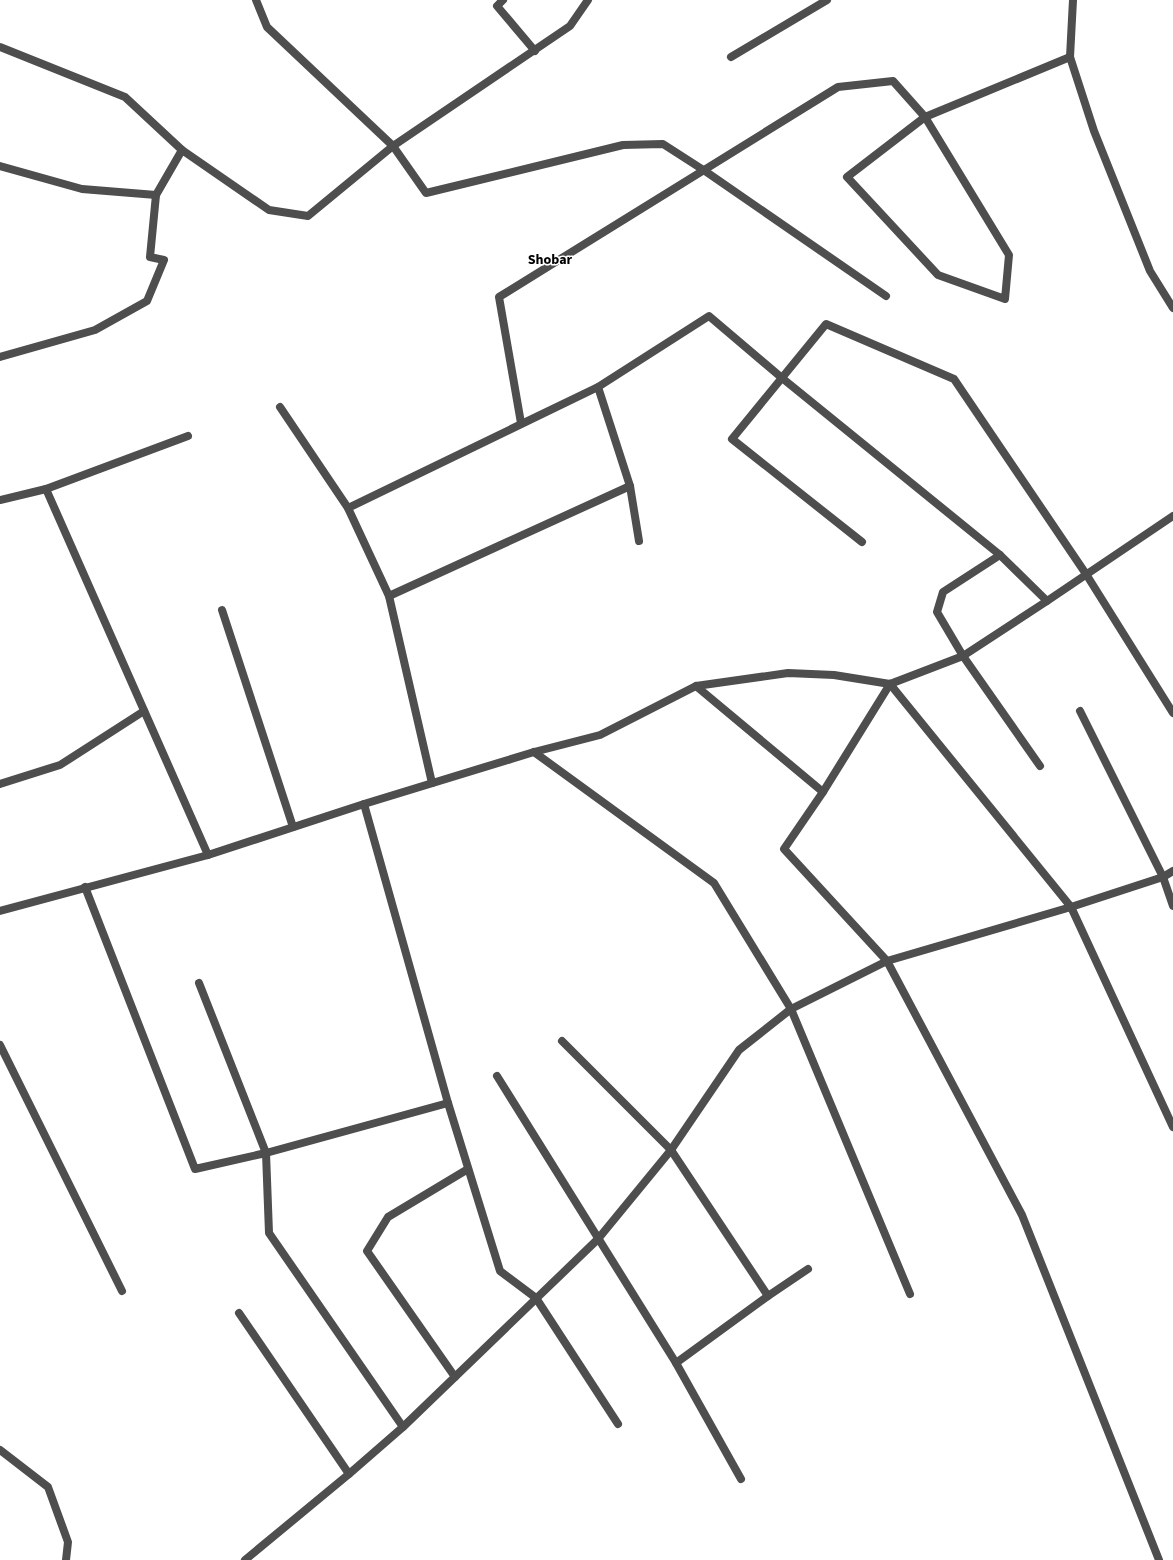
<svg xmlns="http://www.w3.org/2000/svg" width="1173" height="1560" font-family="'Source Sans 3',sans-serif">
<rect width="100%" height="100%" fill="#fff"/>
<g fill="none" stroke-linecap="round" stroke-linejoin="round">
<g stroke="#4e4e4e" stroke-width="8">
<path d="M256 0 267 27 393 146 426 193 623 145 663 144 705 171 886 296"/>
<path d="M503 0 497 6 535 51"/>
<path d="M1073 0 1070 57 1094 131 1150 271 1173 308"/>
<path d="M0 47 125 97 182 150 269 210 308 216 393 146 570 26 588 0"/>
<path d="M731 57 827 0"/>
<path d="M0 166 82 189 156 195"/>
<path d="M0 357 95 330 147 301 164 260 150 257 156 195 182 150"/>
<path d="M598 387 630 486 639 541"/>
<path d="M280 407 348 508 389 596 432 783"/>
<path d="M521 423 499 297 838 87 893 81 925 117 1009 255 1005 299 938 275 847 177 925 117 1070 57"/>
<path d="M46 489 208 855"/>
<path d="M0 500 46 489 188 436"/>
<path d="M348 508 598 387 709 316 782 378 1000 555 1047 601"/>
<path d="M862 542 732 439 826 324 954 379 1086 574 1173 713"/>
<path d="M1000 555 943 592 937 612 963 656 1040 766"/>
<path d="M389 596 630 486"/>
<path d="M222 610 293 827"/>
<path d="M890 684 823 792 784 849 887 961 1022 1215 1159 1560"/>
<path d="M890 684 1071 907 1173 1127"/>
<path d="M696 686 823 792"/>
<path d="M1080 711 1163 877 1173 906"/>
<path d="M534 752 714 883 791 1009 910 1294"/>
<path d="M0 784 60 765 144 711"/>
<path d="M364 804 448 1103 500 1271 536 1298 618 1424"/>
<path d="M85 887 195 1169 266 1153 448 1103"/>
<path d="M0 911 208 855 364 804 534 752 600 735 696 686 788 673 834 675 890 684 963 656 1047 601 1173 516"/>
<path d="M199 983 266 1153 269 1233 403 1427"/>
<path d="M562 1041 671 1150 768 1296"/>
<path d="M0 1045 122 1291"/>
<path d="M497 1076 676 1363 741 1479"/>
<path d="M239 1313 349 1474"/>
<path d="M676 1363 768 1296 808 1269"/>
<path d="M455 1377 367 1251 388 1217 468 1169"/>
<path d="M0 1450 48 1487 68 1542 66 1560"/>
<path d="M245 1560 349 1474 403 1427 598 1239 671 1150 739 1050 791 1009 887 961 1071 907 1163 877 1173 871"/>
</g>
</g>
<g text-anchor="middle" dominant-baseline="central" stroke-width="3" stroke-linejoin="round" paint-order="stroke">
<g font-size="14" font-weight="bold" fill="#000" stroke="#fff">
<text x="550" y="260">Shobar</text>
</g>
</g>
</svg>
